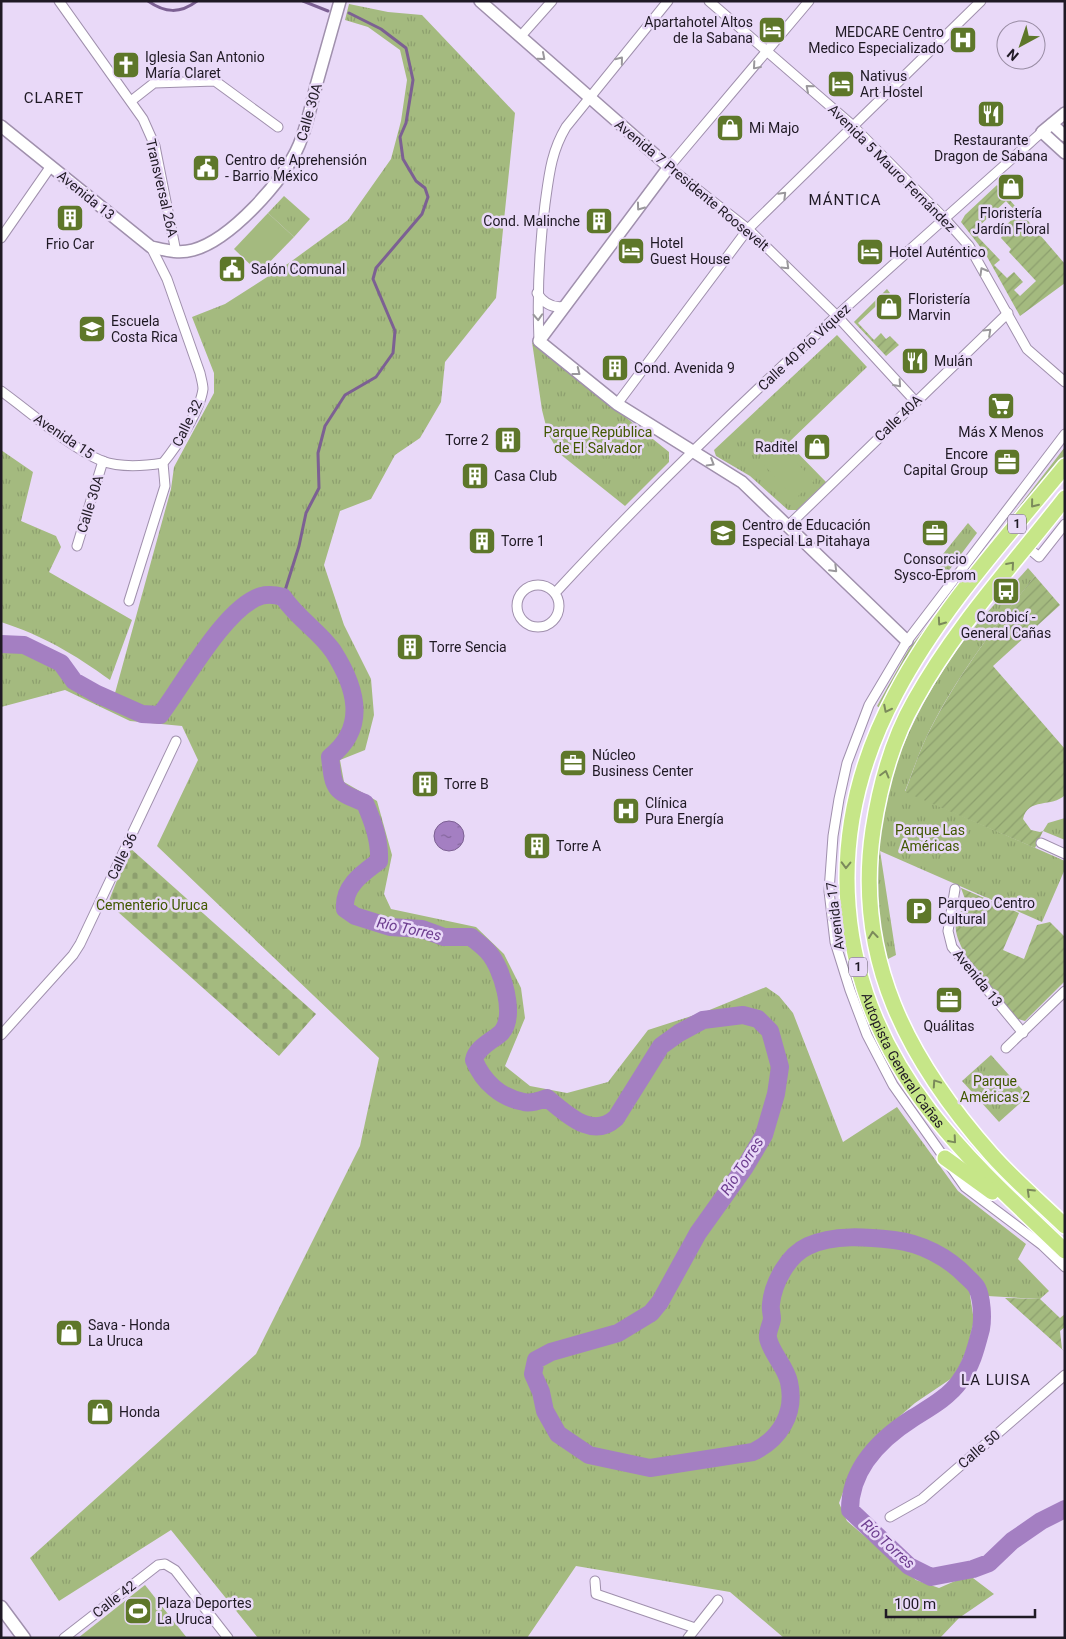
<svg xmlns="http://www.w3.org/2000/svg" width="1066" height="1639" font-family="Roboto,sans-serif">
<defs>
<pattern id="grass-tufts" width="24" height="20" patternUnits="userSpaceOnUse" patternTransform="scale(1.25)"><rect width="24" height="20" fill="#a4ba7f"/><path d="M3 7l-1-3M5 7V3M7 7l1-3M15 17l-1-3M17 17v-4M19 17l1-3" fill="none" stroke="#8d9f6e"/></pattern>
<pattern id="cemetery-stones" width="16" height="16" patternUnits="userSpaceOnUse" patternTransform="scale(1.25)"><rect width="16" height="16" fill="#a4ba7f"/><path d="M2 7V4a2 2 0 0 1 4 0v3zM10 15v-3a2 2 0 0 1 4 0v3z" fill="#8d9f6e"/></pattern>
<pattern id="garden-furrows" width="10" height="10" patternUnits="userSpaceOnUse" patternTransform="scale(1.25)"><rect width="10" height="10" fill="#a4ba7f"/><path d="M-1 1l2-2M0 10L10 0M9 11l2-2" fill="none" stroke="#8d9f6e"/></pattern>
<pattern id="water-ripples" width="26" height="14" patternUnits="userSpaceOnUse" patternTransform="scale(1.25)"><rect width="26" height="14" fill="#a47fc2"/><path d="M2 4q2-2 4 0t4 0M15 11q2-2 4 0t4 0" fill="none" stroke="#85679d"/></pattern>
</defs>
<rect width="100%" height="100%" fill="#e9d9f8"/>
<g fill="url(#grass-tufts)">
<path d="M349 4 388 12 422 15 515 113 496 298 445 362 441 402 420 438 395 455 371 499 340 511 324 565 344 625 371 679 374 715 365 750 340 760 344 782 377 801 392 855 384 894 391 909 476 927 504 954 521 988 525 1018 505 1066 530 1086 567 1093 608 1082 648 1030 707 1011 766 987 779 996 793 1013 843 1142 897 1107 958 1191 1026 1244 1018 1259 1049 1291 1040 1299 970 1295 974 1321 967 1349 955 1376 915 1403 878 1435 851 1471 839 1503 847 1521 916 1580 939 1588 969 1575 994 1594 959 1618 940 1638H784L730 1592 576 1566 527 1638H258L171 1530 59 1601 30 1558 256 1354 360 1146 379 1058 157 846 198 760 182 726 130 721 65 690 1 707V649L22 650 57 668 72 683 112 704 171 489 174 467 214 393V373L192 317 225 304 289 263 348 220 391 159 401 121 407 80 400 50 368 27 345 20Z"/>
<path d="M284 196 310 219 294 237 268 213Z"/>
<path d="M837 335 867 367 788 443 826 482 797 510H788L750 476 716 456 714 450Z"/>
<path d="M532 342 669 452V462L625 506 560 454 548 434 542 410Z"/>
<path d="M1 450 33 472 21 521 56 536 61 547 49 572 132 620 110 680C74 654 44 636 1 622Z"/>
<path d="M968 523 977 533 947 573 935 564Z"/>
<path d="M1028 568 1035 576C996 625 953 681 926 738 918 755 912 774 905 791L1065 861V869L1042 922 880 851 896 955 882 962C877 926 872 888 875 851 883 776 918 703 962 643 982 616 1006 593 1028 568Z"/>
<path d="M1065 818V840L1043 831 1048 823Z"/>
<path d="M991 1055 1028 1096 999 1122 962 1081Z"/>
</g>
<path fill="url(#cemetery-stones)" d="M130 848 316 1014 279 1056 108 903Z"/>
<g fill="url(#garden-furrows)" fill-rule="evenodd">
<path d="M997 185 1065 264V283L1020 316 985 253 961 222 965 215ZM1006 201 1018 214 1004 227 999 223 992 229 997 234 1000 232 1003 235 1001 238 1011 249 1009 252 1036 281 1020 296 1014 290 1023 282 1014 272 1007 278 994 265 1000 260 978 237 980 232 977 228Z"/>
<path d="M887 289 890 293 858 323 874 340 881 333 886 339 890 336 899 345 886 356 854 322Z"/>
<path d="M1065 447V455L937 621 881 709 877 706 909 649Z"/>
<path d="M1035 576 1060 605 993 666 1065 749V795C1052 808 1028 797 1023 819L1031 830 1040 832 1043 831 1035 848 905 792C912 774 918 755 926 738 953 682 996 624 1035 576Z"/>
<path d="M961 888 1019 913 1003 950 1024 959 1037 925 1050 922 1065 937V981L1025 1021 1018 1019C1000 998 937 938 961 911L967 910 969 900 965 899Z"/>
<path d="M1005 1298 1040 1299 1060 1318 1065 1314V1327L1060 1331 1062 1349 1065 1352Z"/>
</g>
<g fill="#a4ba7f">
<path d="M268 213 294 237 259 273 234 249Z"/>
<path d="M783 448 814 481 795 499 764 465Z"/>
<path d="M145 1585 187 1638H78Z"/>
</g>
<circle fill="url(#water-ripples)" stroke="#7c6093" cx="449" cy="836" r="15"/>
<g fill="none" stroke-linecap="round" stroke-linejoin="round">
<g stroke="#7c6093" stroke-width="3">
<path d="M148 1C165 13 180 14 197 1"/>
<path d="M303 1 328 11"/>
<path d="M283 597 299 546 306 513 319 488 318 453 325 426 345 395 376 377 393 353 395 331 373 279 376 268 422 214 428 197 425 188 416 181 403 159 400 137 406 123 413 80 406 48 381 29 349 13"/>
</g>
<path stroke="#a47fc2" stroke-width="18" d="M1 644 24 645 61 663 74 681 97 694 142 714 160 715C183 685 225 607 261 596 268 594 276 595 283 597 297 618 319 631 333 651 356 687 368 727 330 757 334 790 333 790 365 803 373 822 380 840 379 861 363 873 343 886 345 909L355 916 390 927 422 929 444 937H471C477 942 484 947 489 953 502 968 517 1016 501 1033 492 1041 476 1048 474 1060 483 1082 501 1098 524 1102 531 1104 541 1100 547 1098 567 1114 592 1140 616 1118L661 1046 679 1033 703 1020 743 1015 758 1019 770 1031 780 1067 776 1094 764 1135 745 1167 698 1233 660 1302 651 1313 618 1333 551 1352 536 1360 533 1374 541 1392 545 1411 558 1434 589 1455 650 1468 753 1452C780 1439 796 1413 789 1382 786 1367 771 1353 768 1338 767 1332 771 1325 772 1319 772 1314 770 1309 771 1304 773 1283 788 1255 808 1246 834 1234 867 1237 894 1240 921 1243 948 1257 967 1277 970 1280 975 1284 977 1288 982 1298 983 1318 981 1329 976 1348 972 1365 960 1381 949 1397 929 1408 913 1418 880 1439 850 1469 850 1510L909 1566 931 1577 973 1569 989 1563 1012 1541 1041 1521 1065 1509"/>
<g stroke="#a090ad" stroke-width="11">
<g id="minor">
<path d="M59 1 143 119 155 146 176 252"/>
<path d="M709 1 852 125 945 219 969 246 1027 349 1065 382"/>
<path d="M809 1 669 167 748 229 837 316 915 401"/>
<path d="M520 37 552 1"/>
<path d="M131 101 154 83 215 81 278 127"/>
<path d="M1 238 51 166"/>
<path d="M537 293C544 304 553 309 566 306"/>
<path d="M539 341C537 294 539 250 545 204 549 175 551 152 566 127L668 1"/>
<path d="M1 391C30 412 71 448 102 461 121 468 144 466 163 463"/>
<path d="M617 404 748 229 981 1"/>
<path d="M1065 434 907 641 869 705 847 763 839 799 833 836 829 891 835 942 850 990 867 1035 893 1085 965 1187 1042 1245 1065 1267"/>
<path d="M789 525 1008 313"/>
<path d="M77 546 103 461"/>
<path d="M1027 547 1039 557 1065 524"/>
<circle cx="538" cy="606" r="21"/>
<path d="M555 593C706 429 875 280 1042 132"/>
<path d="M129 601 165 486 163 463C177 446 200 411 203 389 203 384 201 378 200 373L167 279 151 247"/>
<path d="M1041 843 1065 854"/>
<path d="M955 889 948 931 952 947 1023 1033"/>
<path d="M1 1035 73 955 80 944 176 741"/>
<path d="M1006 1048 1065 991"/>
<path d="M890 1517 922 1499 1065 1375"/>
<path d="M595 1581 596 1594 695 1628"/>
<path d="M64 1638 158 1565 165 1564 175 1570 228 1638"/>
<path d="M688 1638 718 1600"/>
</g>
</g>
<g stroke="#a090ad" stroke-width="14">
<g id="tertiary">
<path d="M480 1 669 167 539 341 617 404 742 482 907 641"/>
<path d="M1065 113 1042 132 1065 153"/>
<path d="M1052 124 1065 136"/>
<path d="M1 126 151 247C165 250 178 254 193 250 230 240 284 181 299 145 307 126 311 106 316 86 324 58 332 30 340 1"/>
</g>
</g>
<g stroke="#a090ad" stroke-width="15">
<path id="secondary" d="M1 1607 24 1638"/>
</g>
<g stroke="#fff" stroke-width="18">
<g id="trunk">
<path id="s1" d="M1065 466C1006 538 940 610 896 693 821 833 832 984 930 1111 970 1163 1018 1206 1065 1251"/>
<path d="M1065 498C1013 565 956 626 915 700 892 740 880 784 873 830 854 959 908 1060 991 1154 1014 1180 1040 1202 1065 1226"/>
<path d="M945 1158 992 1192"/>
</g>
</g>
<use href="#minor" stroke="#fff" stroke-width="9"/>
<use href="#tertiary" stroke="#fff" stroke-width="11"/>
<use href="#secondary" stroke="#fff" stroke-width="12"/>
<use href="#trunk" stroke="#c6e688" stroke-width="15"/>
</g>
<defs><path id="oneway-chevron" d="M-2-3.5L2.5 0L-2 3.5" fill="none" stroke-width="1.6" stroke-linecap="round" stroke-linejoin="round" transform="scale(1.25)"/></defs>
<g stroke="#9a989c">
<use href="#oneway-chevron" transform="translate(542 57) rotate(41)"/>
<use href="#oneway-chevron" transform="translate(620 60) rotate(-51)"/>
<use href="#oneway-chevron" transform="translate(756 66) rotate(131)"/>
<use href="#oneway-chevron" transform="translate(809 88) rotate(-139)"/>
<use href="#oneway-chevron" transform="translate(783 195) rotate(-45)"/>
<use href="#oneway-chevron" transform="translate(640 207) rotate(126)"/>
<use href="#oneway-chevron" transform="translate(786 266) rotate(44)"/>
<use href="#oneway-chevron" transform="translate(983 271) rotate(-120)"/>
<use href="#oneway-chevron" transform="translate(538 317) rotate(87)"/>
<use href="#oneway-chevron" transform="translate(988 332) rotate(-43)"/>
<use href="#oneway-chevron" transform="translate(577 372) rotate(38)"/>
<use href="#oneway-chevron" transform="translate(898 384) rotate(48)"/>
<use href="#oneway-chevron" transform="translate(711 463) rotate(31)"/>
<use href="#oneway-chevron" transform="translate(834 569) rotate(45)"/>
</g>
<g stroke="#7b8a5b">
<use href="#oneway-chevron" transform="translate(1034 504) rotate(129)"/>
<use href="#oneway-chevron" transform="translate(1011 565) rotate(-49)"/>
<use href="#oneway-chevron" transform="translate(941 622) rotate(125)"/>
<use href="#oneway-chevron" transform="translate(887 709) rotate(117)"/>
<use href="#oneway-chevron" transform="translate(885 774) rotate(-75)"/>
<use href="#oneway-chevron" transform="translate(846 865) rotate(91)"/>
<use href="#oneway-chevron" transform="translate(873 935) rotate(-96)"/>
<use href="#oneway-chevron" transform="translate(936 1083) rotate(-124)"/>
<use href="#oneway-chevron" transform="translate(953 1140) rotate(49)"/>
<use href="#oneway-chevron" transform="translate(1030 1192) rotate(-136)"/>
</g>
<defs>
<g id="hotel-square" transform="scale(1.4375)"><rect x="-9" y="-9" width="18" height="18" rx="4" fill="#5e772a" stroke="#e9d9f8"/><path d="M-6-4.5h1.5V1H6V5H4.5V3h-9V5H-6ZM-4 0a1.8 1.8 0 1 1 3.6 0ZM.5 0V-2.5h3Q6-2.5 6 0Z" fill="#fff"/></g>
<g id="hospital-square" transform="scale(1.4375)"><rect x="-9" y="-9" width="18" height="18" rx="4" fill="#5e772a" stroke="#e9d9f8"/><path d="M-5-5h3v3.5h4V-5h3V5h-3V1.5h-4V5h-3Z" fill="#fff"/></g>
<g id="church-square" transform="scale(1.4375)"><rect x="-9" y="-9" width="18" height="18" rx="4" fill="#5e772a" stroke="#e9d9f8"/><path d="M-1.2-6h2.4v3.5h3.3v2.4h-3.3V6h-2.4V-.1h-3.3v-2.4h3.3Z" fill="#fff"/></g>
<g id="restaurant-square" transform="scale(1.4375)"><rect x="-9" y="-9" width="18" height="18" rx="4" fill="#5e772a" stroke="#e9d9f8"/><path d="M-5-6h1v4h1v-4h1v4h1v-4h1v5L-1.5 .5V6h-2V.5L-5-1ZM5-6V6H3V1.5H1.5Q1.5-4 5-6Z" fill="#fff"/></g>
<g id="shop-square" transform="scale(1.4375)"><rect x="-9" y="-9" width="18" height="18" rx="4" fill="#5e772a" stroke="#e9d9f8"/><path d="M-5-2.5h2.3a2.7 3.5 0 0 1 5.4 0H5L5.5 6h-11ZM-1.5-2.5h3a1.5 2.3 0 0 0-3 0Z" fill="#fff"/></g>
<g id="civic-square" transform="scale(1.4375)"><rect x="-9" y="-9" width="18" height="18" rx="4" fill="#5e772a" stroke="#e9d9f8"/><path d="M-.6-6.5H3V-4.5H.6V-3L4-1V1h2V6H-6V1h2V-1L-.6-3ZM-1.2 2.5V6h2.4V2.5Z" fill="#fff"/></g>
<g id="building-square" transform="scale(1.4375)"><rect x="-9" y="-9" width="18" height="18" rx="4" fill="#5e772a" stroke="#e9d9f8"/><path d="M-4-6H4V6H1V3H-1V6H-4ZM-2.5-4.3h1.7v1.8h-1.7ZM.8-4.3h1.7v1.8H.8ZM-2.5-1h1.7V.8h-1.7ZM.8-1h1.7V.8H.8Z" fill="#fff"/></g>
<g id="school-square" transform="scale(1.4375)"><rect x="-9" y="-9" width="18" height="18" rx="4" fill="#5e772a" stroke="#e9d9f8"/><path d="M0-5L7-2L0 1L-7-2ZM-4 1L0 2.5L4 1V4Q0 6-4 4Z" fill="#fff"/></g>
<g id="supermarket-square" transform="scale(1.4375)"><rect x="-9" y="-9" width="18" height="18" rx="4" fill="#5e772a" stroke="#e9d9f8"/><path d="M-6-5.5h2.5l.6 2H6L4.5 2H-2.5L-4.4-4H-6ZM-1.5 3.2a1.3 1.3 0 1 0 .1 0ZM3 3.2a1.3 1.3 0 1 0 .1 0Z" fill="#fff"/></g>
<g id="office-square" transform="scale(1.4375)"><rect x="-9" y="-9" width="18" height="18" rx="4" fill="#5e772a" stroke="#e9d9f8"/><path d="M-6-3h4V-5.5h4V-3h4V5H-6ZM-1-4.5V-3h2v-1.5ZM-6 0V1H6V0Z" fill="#fff"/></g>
<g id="bus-square" transform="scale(1.4375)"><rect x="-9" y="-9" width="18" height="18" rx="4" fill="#5e772a" stroke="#e9d9f8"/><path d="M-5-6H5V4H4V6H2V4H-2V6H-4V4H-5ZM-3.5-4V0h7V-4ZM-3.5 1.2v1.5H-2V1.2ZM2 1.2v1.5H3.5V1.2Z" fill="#fff"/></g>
<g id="parking-square" transform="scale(1.4375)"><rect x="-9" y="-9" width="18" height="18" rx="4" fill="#5e772a" stroke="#e9d9f8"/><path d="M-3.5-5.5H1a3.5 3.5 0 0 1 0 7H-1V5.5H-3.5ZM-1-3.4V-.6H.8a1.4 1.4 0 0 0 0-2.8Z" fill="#fff"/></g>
<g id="stadium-square" transform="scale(1.4375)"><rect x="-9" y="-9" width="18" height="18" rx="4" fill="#5e772a" stroke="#e9d9f8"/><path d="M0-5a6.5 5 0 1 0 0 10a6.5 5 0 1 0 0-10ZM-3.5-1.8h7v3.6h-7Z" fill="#fff"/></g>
</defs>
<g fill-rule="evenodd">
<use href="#hotel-square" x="772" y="30"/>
<use href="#hospital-square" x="963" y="40"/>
<use href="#church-square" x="126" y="65"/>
<use href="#hotel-square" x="841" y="84"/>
<use href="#restaurant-square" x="991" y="114"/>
<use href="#shop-square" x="730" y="128"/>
<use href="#civic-square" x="206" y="168"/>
<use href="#shop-square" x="1011" y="187"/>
<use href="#building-square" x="70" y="218"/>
<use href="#building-square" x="599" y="221"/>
<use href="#hotel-square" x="631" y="251"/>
<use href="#hotel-square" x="870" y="252"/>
<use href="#civic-square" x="232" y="269"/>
<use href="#shop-square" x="889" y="307"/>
<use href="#school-square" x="92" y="329"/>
<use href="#restaurant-square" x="915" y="361"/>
<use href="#building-square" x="615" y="368"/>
<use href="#supermarket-square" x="1001" y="406"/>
<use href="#building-square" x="508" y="440"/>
<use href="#shop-square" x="817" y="447"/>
<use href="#office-square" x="1007" y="462"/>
<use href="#building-square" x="475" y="476"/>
<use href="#school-square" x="723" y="533"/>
<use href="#office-square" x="935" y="533"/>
<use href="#building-square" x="482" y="541"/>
<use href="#bus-square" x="1006" y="591"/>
<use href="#building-square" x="410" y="647"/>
<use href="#office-square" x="573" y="763"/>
<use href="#building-square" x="425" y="784"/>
<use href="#hospital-square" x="626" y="811"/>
<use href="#building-square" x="537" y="846"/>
<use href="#parking-square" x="919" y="911"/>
<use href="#office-square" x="949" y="1000"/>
<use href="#shop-square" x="69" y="1333"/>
<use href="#shop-square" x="100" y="1412"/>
<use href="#stadium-square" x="138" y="1611"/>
</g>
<g text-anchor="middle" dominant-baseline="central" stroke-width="5" stroke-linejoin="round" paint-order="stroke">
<g fill="#e9d9f8" stroke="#5c5364" stroke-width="1">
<rect x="1008" y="514.5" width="18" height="19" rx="4"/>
<rect x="849" y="957.5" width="18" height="19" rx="4"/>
</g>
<g font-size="12" font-weight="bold" fill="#1f1924">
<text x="1017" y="524">1</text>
<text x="858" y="967">1</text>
</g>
<g font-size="14" fill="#1f1924" stroke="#e9d9f8" text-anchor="start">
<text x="753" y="22" text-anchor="end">Apartahotel Altos<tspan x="753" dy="16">de la Sabana</tspan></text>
<text x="944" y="32" text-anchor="end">MEDCARE Centro<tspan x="944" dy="16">Medico Especializado</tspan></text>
<text x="145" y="57">Iglesia San Antonio<tspan x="145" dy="16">María Claret</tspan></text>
<text x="860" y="76">Nativus<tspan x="860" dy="16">Art Hostel</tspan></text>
<text x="749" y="128">Mi Majo</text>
<text x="991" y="140" text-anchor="middle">Restaurante<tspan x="991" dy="16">Dragon de Sabana</tspan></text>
<text x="225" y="160">Centro de Aprehensión<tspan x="225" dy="16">- Barrio México</tspan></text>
<text x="1011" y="213" text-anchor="middle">Floristería<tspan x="1011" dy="16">Jardín Floral</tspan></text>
<text x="580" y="221" text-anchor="end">Cond. Malinche</text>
<text x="650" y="243">Hotel<tspan x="650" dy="16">Guest House</tspan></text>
<text x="70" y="244" text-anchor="middle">Frio Car</text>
<text x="889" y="252">Hotel Auténtico</text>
<text x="251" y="269">Salón Comunal</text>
<text x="908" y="299">Floristería<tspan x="908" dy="16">Marvin</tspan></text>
<text x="111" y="321">Escuela<tspan x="111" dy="16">Costa Rica</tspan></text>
<text x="934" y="361">Mulán</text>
<text x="634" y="368">Cond. Avenida 9</text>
<text x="1001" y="432" text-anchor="middle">Más X Menos</text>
<text x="489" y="440" text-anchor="end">Torre 2</text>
<text x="798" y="447" text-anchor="end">Raditel</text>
<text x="988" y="454" text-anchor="end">Encore<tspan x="988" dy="16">Capital Group</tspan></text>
<text x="494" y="476">Casa Club</text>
<text x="742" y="525">Centro de Educación<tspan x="742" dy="16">Especial La Pitahaya</tspan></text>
<text x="501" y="541">Torre 1</text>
<text x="935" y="559" text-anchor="middle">Consorcio<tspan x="935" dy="16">Sysco-Eprom</tspan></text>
<text x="1006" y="617" text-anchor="middle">Corobicí -<tspan x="1006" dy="16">General Cañas</tspan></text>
<text x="429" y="647">Torre Sencia</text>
<text x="592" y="755">Núcleo<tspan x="592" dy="16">Business Center</tspan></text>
<text x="444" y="784">Torre B</text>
<text x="645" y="803">Clínica<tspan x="645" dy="16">Pura Energía</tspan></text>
<text x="556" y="846">Torre A</text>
<text x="938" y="903">Parqueo Centro<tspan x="938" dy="16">Cultural</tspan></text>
<text x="949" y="1026" text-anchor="middle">Quálitas</text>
<text x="88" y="1325">Sava - Honda<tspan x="88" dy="16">La Uruca</tspan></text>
<text x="119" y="1412">Honda</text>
<text x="157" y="1603">Plaza Deportes<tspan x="157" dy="16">La Uruca</tspan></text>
</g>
<g font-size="14" fill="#1f1924" stroke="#e9d9f8">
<text transform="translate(309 112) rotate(-74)">Calle 30A</text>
<text transform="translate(892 168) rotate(45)">Avenida 5 Mauro Fernández</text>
<text transform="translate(692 185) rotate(40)">Avenida 7 Presidente Roosevelt</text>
<text transform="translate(162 188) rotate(77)">Transversal 26A</text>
<text transform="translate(86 195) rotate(39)">Avenida 13</text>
<text transform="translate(804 347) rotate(-43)">Calle 40 Pío Víquez</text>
<text transform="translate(898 418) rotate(-44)">Calle 40A</text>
<text transform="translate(187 423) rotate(-64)">Calle 32</text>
<text transform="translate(64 436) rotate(34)">Avenida 15</text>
<text transform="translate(90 504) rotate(-73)">Calle 30A</text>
<text transform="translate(122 856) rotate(-64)">Calle 36</text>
<text transform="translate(835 916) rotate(-97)">Avenida 17</text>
<text transform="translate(978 978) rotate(51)">Avenida 13</text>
<text stroke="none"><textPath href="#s1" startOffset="671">Autopista General Cañas</textPath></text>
<text transform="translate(979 1449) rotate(-41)">Calle 50</text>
<text transform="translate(114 1599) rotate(-38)">Calle 42</text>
</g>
<g font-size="14" fill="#415800" stroke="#e9d9f8">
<text x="598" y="432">Parque República<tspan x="598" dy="16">de El Salvador</tspan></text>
<text x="930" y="830">Parque Las<tspan x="930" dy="16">Américas</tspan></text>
<text x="152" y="905">Cementerio Uruca</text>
<text x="995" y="1081">Parque<tspan x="995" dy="16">Américas 2</tspan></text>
</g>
<g font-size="15" letter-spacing="1" fill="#1f1924" stroke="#e9d9f8">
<text x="54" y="98">CLARET</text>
<text x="845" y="200">MÁNTICA</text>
<text x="996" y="1380">LA LUISA</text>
</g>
<g font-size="15" font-style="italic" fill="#6d3d8f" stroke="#e9d9f8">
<text transform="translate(409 929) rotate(12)">Río Torres</text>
<text transform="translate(742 1166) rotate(-57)">Río Torres</text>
<text transform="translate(888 1544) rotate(42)">Río Torres</text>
</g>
</g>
<rect width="1066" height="1639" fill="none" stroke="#1f1924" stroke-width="5"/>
<g transform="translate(1021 45) rotate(220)"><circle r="24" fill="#e9d9f8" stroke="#988ca3"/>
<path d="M0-4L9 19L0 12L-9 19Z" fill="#5e772a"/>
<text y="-8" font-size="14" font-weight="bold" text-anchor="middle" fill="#1f1924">N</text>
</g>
<path d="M886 1609v8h149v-8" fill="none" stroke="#1f1924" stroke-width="2.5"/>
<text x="894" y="1609" font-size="15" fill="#1f1924" stroke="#e9d9f8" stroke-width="4" paint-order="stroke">100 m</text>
</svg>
